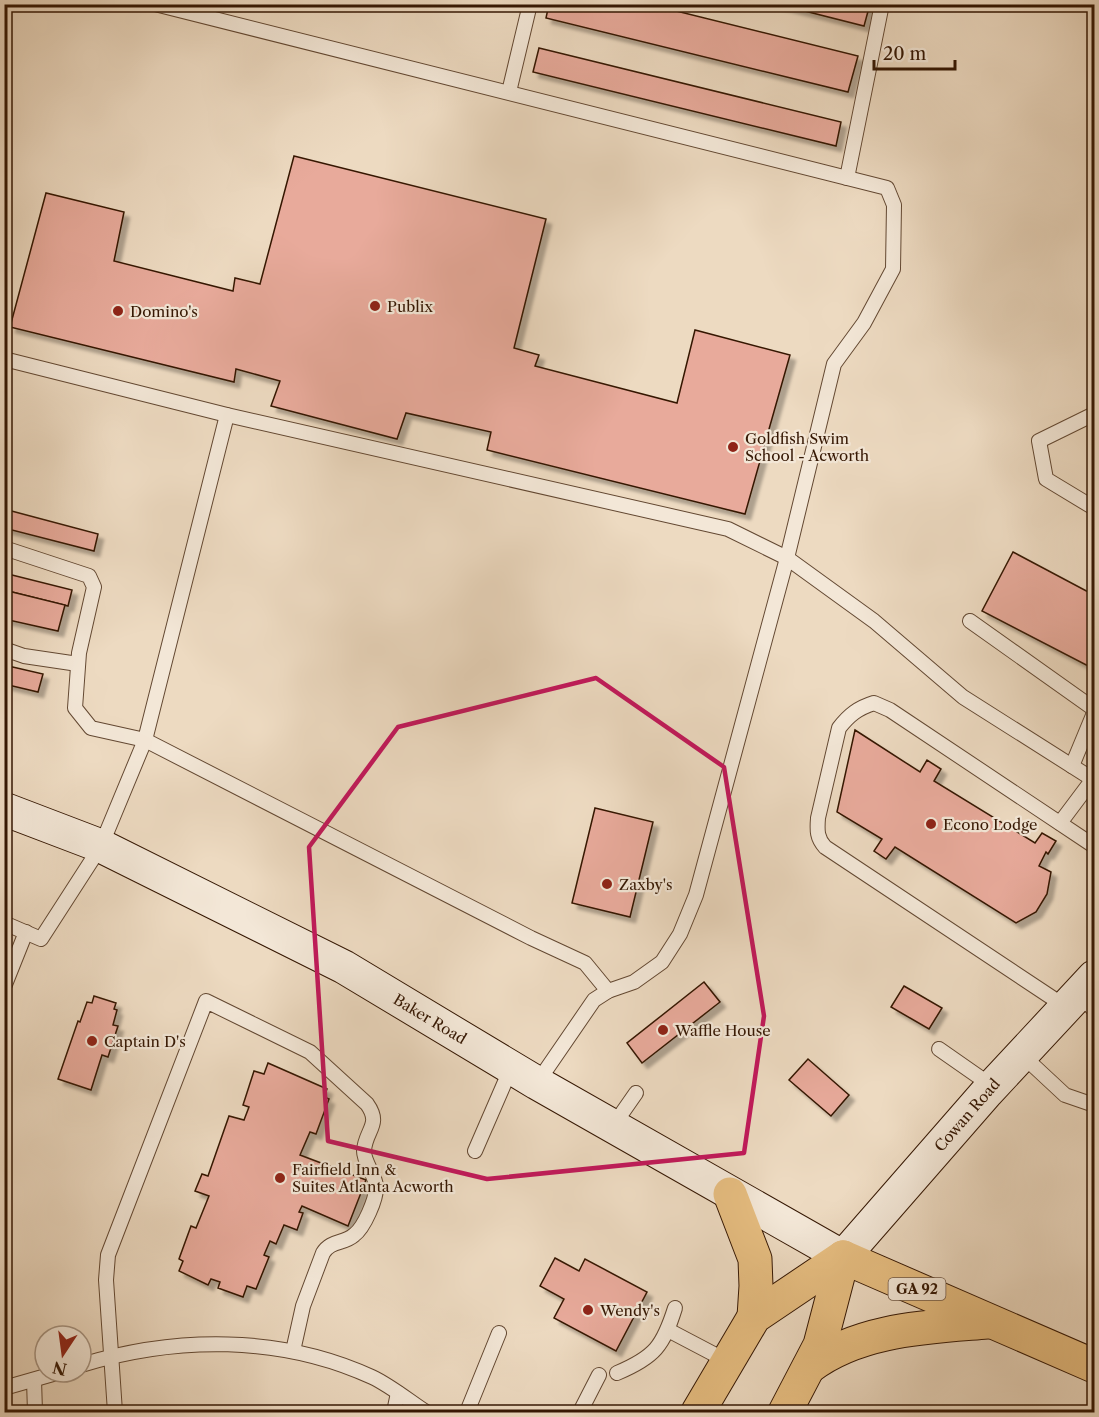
<svg xmlns="http://www.w3.org/2000/svg" width="1099" height="1417" font-family="'Libre Caslon Text',serif">
<defs>
<filter id="shadow"><feDropShadow dx="5.5" dy="5.5" stdDeviation="1.5" flood-color="#0004"/></filter>
</defs>
<rect width="100%" height="100%" fill="#eddac1"/>
<filter id="stains"><feTurbulence type="fractalNoise" baseFrequency=".00333" numOctaves="4"/><feColorMatrix values="0 0 0 0 .2 0 0 0 0 .09 0 0 0 0 .02 0 0 0 .5 -.17"/></filter>
<radialGradient id="worn" r=".72"><stop offset=".6" stop-color="#630" stop-opacity="0"/><stop offset="1" stop-color="#630" stop-opacity=".3"/></radialGradient>
<g fill="#e8aa9b" stroke="#351703" stroke-width="1.5" filter="url(#shadow)">
<path d="M549 4H648L858 56 848 92 546 18Z"/>
<path d="M777 4H870L864 26Z"/>
<path d="M539 48 841 122 836 146 533 72Z"/>
<path d="M294 156 546 219 514 348 539 355 535 366 677 403 695 330 790 355 745 514 487 450 491 432 406 413 397 439 271 406 280 381 236 369 234 382 10 327 46 193 124 212 114 261 233 291 235 278 260 284Z"/>
<path d="M4 509 98 534 94 551 4 528Z"/>
<path d="M1013 552 1094 595V669L982 611Z"/>
<path d="M4 573 72 590 68 606 4 590Z"/>
<path d="M4 590 65 605 58 631 4 619Z"/>
<path d="M4 665 43 674 38 692 4 684Z"/>
<path d="M855 730 920 772 927 760 941 769 934 781 1035 843 1042 833 1056 841 1048 854 1046 852 1039 866 1051 872 1047 894 1036 912 1016 923 895 847 886 859 874 851 882 839 837 812Z"/>
<path d="M595 808 653 822 630 917 572 903Z"/>
<path d="M704 982 720 1002 642 1063 627 1043Z"/>
<path d="M904 986 942 1008 929 1029 891 1007Z"/>
<path d="M94 996 116 1003 114 1009 117 1010 113 1025 118 1026 108 1057 102 1055 91 1090 58 1079 78 1021 80 1022 87 1002 92 1003Z"/>
<path d="M808 1059 849 1095 831 1116 789 1080Z"/>
<path d="M268 1063 327 1089 324 1097 329 1099 316 1134 310 1132 300 1155 366 1180 348 1226 302 1206 299 1212 303 1213 297 1230 284 1225 276 1244 270 1241 264 1255 269 1257 256 1289 247 1286 243 1297 218 1288 220 1282 211 1279 208 1285 179 1271 183 1261 179 1259 191 1226 196 1228 209 1196 195 1191 202 1174 208 1176 229 1116 244 1120 249 1107 243 1105 254 1071 264 1074Z"/>
<path d="M555 1258 579 1271 585 1259 647 1292 616 1351 554 1318 564 1299 540 1286Z"/>
</g>
<g fill="none" stroke-linecap="round" stroke-linejoin="round">
<g stroke="#634832" stroke-width="16">
<g id="lane">
<path d="M155 4 887 188 894 205 893 269 864 323 834 364 787 558 696 895 680 934 662 962 634 982 608 991 594 1000 537 1083"/>
<path d="M509 92 530 4"/>
<path d="M847 178 882 4"/>
<path d="M4 359 227 415 728 529 787 558 874 621 963 697 1094 780"/>
<path d="M1094 414 1039 441 1046 479 1094 508"/>
<path d="M4 548 89 576 94 587 79 653 75 708 91 728 145 740 531 938 585 963 608 991"/>
<path d="M970 621 1094 709"/>
<path d="M4 649 24 656 78 664"/>
<path d="M1072 766 1094 713"/>
<path d="M1060 823 1093 779"/>
<path d="M4 923 41 939 101 846 145 740 227 415"/>
<path d="M4 987 26 932"/>
<path d="M1079 994 1094 1010"/>
<path d="M1066 1007 825 847C817 838 817 831 818 818L839 728C849 715 858 708 874 703L890 710 1094 846"/>
<path d="M939 1049 992 1086"/>
<path d="M1022 1055 1065 1095 1094 1105"/>
<path d="M613 1126 636 1093"/>
<path d="M475 1151 511 1068"/>
<path d="M668 1330 727 1361"/>
<path d="M81 1365C176 1336 281 1335 372 1377 391 1386 409 1401 426 1412"/>
<path d="M617 1373C655 1357 663 1346 675 1308"/>
<path d="M34 1380 35 1412"/>
<path d="M4 1388 60 1372"/>
<path d="M115 1412 106 1280 108 1255 206 1001 310 1052 367 1104C382 1125 365 1130 364 1151 364 1163 375 1174 376 1186 377 1198 364 1228 354 1235 344 1244 331 1240 323 1253L303 1306 293 1351"/>
<path d="M394 1412 398 1393"/>
<path d="M467 1412 499 1333"/>
<path d="M580 1412 599 1375"/>
</g>
</g>
<g stroke="#351703" stroke-width="35">
<path id="secondary" d="M4 809 101 846 344 967 537 1083 843 1257 987 1092 1094 977"/>
</g>
<g stroke="#351703" stroke-width="35">
<g id="primary">
<path d="M730 1194 755 1259 756 1286 754 1317"/>
<path d="M843 1257 1094 1366"/>
<path d="M809 1367C859 1329 927 1327 987 1322"/>
<path d="M698 1412 754 1317 843 1257"/>
<path d="M785 1412 820 1345 843 1257"/>
</g>
</g>
<use href="#lane" stroke="#f3e7d7" stroke-width="14"/>
<use href="#secondary" stroke="#f3e7d7" stroke-width="33"/>
<use href="#primary" stroke="#e6bd80" stroke-width="33"/>
</g>
<path fill="none" stroke="#c2185b" stroke-width="4.5" stroke-linejoin="round" d="M596 678 724 767 764 1016 744 1153 487 1179 328 1141 309 847 398 727Z"/>
<g fill="#8f2418" stroke="#f3e7d7" stroke-width="2">
<circle cx="375" cy="306" r="6"/>
<circle cx="118" cy="311" r="6"/>
<circle cx="733" cy="447" r="6"/>
<circle cx="931" cy="824" r="6"/>
<circle cx="607" cy="884" r="6"/>
<circle cx="663" cy="1030" r="6"/>
<circle cx="92" cy="1041" r="6"/>
<circle cx="280" cy="1178" r="6"/>
<circle cx="588" cy="1310" r="6"/>
</g>
<g text-anchor="middle" dominant-baseline="central" stroke-width="4.5" stroke-linejoin="round" paint-order="stroke">
<rect fill="#f3e7d7" stroke="#6e5543" stroke-width="1.5" x="888.5" y="1278" width="57" height="22" rx="4.5"/>
<g font-size="14" font-weight="bold" fill="#351703">
<text x="917" y="1289">GA 92</text>
</g>
<g font-size="15" fill="#351703" stroke="#f3e7d7" text-anchor="start">
<text x="387" y="306">Publix</text>
<text x="130" y="311">Domino's</text>
<text x="745" y="438">Goldfish Swim<tspan x="745" dy="17">School - Acworth</tspan></text>
<text x="943" y="824">Econo Lodge</text>
<text x="619" y="884">Zaxby's</text>
<text x="675" y="1030">Waffle House</text>
<text x="104" y="1041">Captain D's</text>
<text x="292" y="1169">Fairfield Inn &amp;<tspan x="292" dy="17">Suites Atlanta Acworth</tspan></text>
<text x="600" y="1310">Wendy's</text>
</g>
<g font-size="15" fill="#351703" stroke="#f3e7d7">
<text transform="translate(430 1019) rotate(31)">Baker Road</text>
<text transform="translate(967 1115) rotate(-49)">Cowan Road</text>
</g>
</g>
<rect width="1099" height="1417" fill="none" stroke="#eddac1" stroke-width="24"/>
<rect x="6" y="6" width="1087" height="1405" fill="none" stroke="#351703" stroke-width="3"/>
<rect x="12" y="12" width="1075" height="1393" fill="none" stroke="#351703" stroke-width="1.5"/>
<g transform="translate(63 1354) rotate(193)"><circle r="28" fill="#f3e7d7" stroke="#a79482" stroke-width="1.5"/>
<path d="M0-4.5L10 22L0 15L-10 22Z" fill="#8f2418"/>
<text y="-9" font-size="16" font-weight="bold" text-anchor="middle" fill="#351703">N</text>
</g>
<path d="M874 60v9h81v-9" fill="none" stroke="#351703" stroke-width="3"/>
<text x="883" y="60" font-size="18" fill="#351703" stroke="#f3e7d7" stroke-width="4.5" paint-order="stroke">20 m</text>
<rect width="100%" height="100%" filter="url(#stains)"/>
<rect width="100%" height="100%" fill="url(#worn)"/>
</svg>
